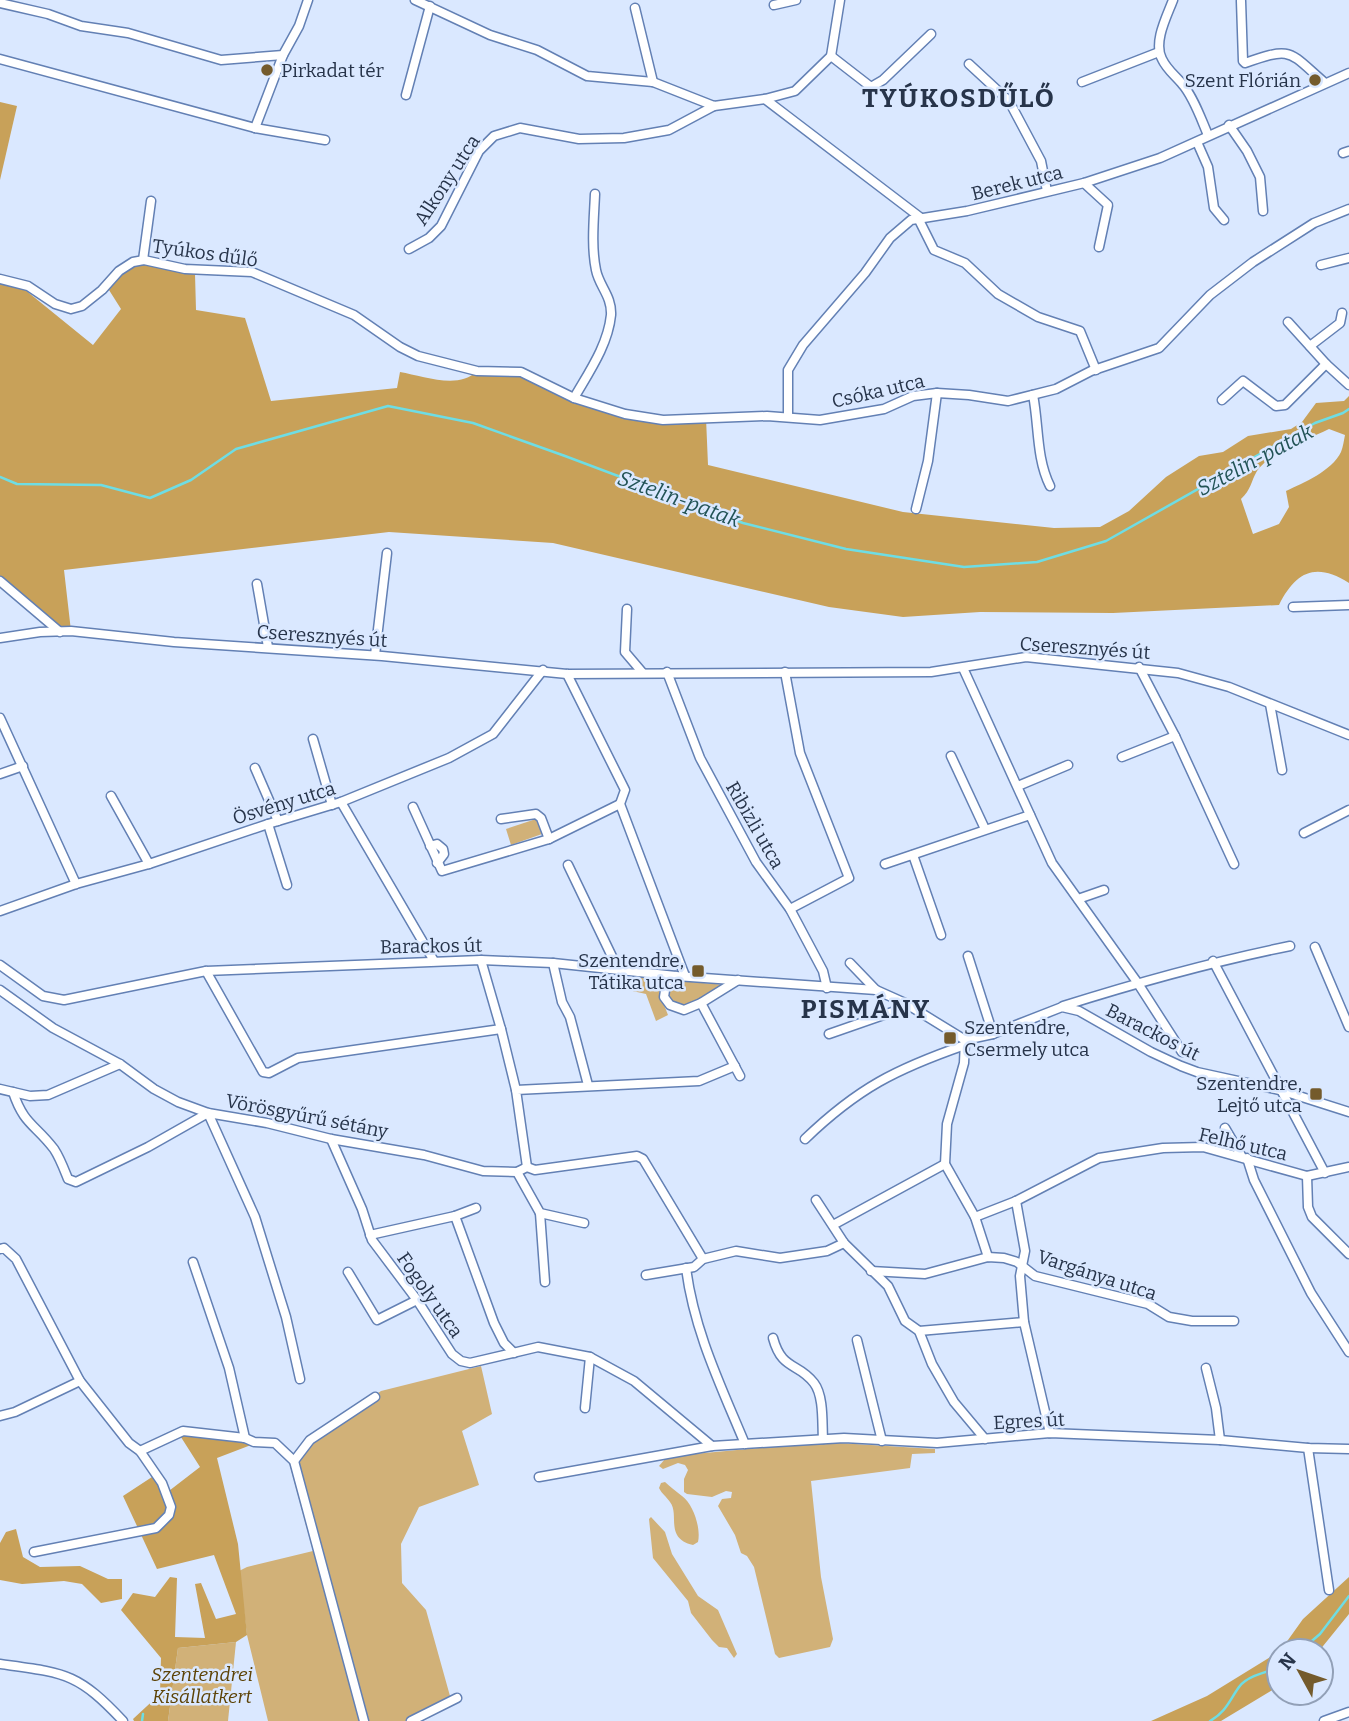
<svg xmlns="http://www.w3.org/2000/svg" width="1349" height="1721" font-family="Bitter,serif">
<rect width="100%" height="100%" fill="#dae8ff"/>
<g fill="#d1b178">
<path d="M536 819 542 834 511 845 506 829Z"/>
<path d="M632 974 662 977 659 992 668 1015 656 1021 646 994 628 990Z"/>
<path d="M680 981 726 985 695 1003 683 1008 670 1002C666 991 669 984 680 981Z"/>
<path d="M481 1366 492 1414 462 1431 479 1485 419 1507 401 1544 402 1583 426 1610 450 1696 413 1721H268L247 1635 239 1571 247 1567 313 1551 289 1462 311 1440 381 1391Z"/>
<path d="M823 1442 935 1449V1453L912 1454 910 1468 811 1481 821 1577 833 1639 830 1647 779 1658 775 1654 754 1567 747 1556 741 1553 735 1535 718 1506 722 1499 731 1498 732 1492 726 1491 712 1497 687 1494 684 1492V1479L688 1470 685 1465 678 1463 663 1469 659 1466 665 1459 683 1455Z"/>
<path d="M665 1482C670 1487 676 1491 682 1496 694 1505 701 1529 698 1542L693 1545C664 1538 680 1515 670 1502 666 1496 662 1494 659 1488L661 1483Z"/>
<path d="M651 1517 665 1532 672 1554 698 1596 718 1610 737 1654 734 1658 727 1648 719 1647 712 1640 691 1613 688 1601 653 1558 649 1519Z"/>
<path d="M236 1642 228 1721H168L178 1648Z"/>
</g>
<g fill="#c8a159" fill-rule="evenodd">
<path d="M0 102 17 106 0 180Z"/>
<path d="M137 262 195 274 196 310 245 318 271 401 397 388 400 372C423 376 459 390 477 371L533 377 625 414 706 418 708 465 903 512 1054 528 1100 527 1129 511 1166 477 1199 456 1223 452 1248 436 1291 429 1302 422 1316 403 1344 401 1349 396V583C1316 562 1296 571 1279 605L1113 613 980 612 903 617 829 607 553 543 389 532 64 570 71 631 60 632 0 581V284L24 289 93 345 121 309 109 290 124 271ZM1329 429 1345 435C1344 440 1343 447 1341 452 1332 471 1303 483 1286 491L1289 507 1279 524 1253 534 1241 499C1251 490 1251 481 1257 471 1270 452 1309 439 1329 429Z"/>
<path d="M182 1428 251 1445 217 1458 238 1544 247 1635 236 1642 178 1648 168 1721H134L133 1719 160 1694 161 1658 121 1610 133 1593 155 1597 170 1577 177 1578 175 1637 205 1638 195 1584 201 1583 216 1619 236 1614 214 1555 157 1569 123 1496 152 1477 165 1494 200 1467 179 1434Z"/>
<path d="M16 1529 23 1557 40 1567 80 1566 108 1579H122V1599L101 1603 82 1584 64 1581 22 1584 0 1580V1543L6 1532Z"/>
<path d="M1349 1577V1614L1319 1651H1279V1686L1221 1721H1151L1207 1696 1272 1656 1283 1647 1303 1619Z"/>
</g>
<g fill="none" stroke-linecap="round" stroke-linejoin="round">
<g stroke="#6edde4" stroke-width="2.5">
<path d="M0 477 17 484 101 485 150 498 191 480 236 449 388 406 473 423 565 456 743 523 846 549 964 567 1037 562 1106 541 1315 423 1343 413 1349 409"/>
<path d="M1300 1651 1320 1634 1349 1596"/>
<path d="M142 1721 143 1714"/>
<path d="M1210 1721C1226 1712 1229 1701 1239 1687 1247 1676 1266 1672 1279 1668"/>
</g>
<g stroke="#6380b4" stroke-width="11">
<g id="minor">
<path d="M415 0 490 35 537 50 587 76 653 82 714 106 765 99 795 91 831 56 840 0"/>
<path d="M1173 0C1167 16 1153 42 1162 59 1167 70 1176 76 1183 85 1194 98 1201 119 1208 135"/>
<path d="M1241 1 1243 61 1245 63C1293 46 1288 51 1325 83"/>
<path d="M0 3 48 14 81 26 128 33 221 60 283 55 299 26 308 0"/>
<path d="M774 5 796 0"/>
<path d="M635 8 653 82"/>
<path d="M831 56 871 87 883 80 931 34"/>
<path d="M0 59 255 128 325 140"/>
<path d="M969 64 1009 101 1041 161 1047 191"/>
<path d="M1082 82 1159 52"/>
<path d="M406 95 430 6"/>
<path d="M765 99 921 218"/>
<path d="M1229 125 1247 151 1260 177 1263 211"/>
<path d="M255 128 283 55"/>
<path d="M1197 142 1208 167 1214 208 1224 220"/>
<path d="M1343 153 1349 151"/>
<path d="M1084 183 1108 205 1099 247"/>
<path d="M918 218 934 250 965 263 998 294 1038 317 1080 331 1096 370"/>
<path d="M409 249 429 238 441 226 479 151 494 136 520 128 579 139 624 138 669 130 714 106"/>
<path d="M143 260 151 201"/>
<path d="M1321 265 1349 258"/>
<path d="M0 279 28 286 55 304 71 309 82 306 102 290 119 271 133 262 144 260 185 269 252 272 354 315 400 347 418 356 477 371 521 372 574 398 625 414 663 420 767 416 820 420 884 409 913 396 937 393 969 395 1008 401 1056 389 1091 371 1159 348 1210 295 1253 262 1314 223 1349 209"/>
<path d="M1288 322 1326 364"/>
<path d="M1310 346 1340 323 1342 313"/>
<path d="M1033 395C1039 425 1036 458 1050 486"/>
<path d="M574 398C589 372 608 345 611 315 612 296 599 286 596 270 591 246 594 218 595 194"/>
<path d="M1222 400 1243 381 1276 406 1285 405 1326 364 1349 385"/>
<path d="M788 417V370L803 345 865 273 890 238 911 220 967 211 1084 183 1160 158 1349 73"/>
<path d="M916 509 928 461 937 393"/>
<path d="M0 581 60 632"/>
<path d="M257 584 268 647"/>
<path d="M1293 607 1349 605"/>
<path d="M627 609 625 652 642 672"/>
<path d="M0 638 40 632 71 631 174 642 382 656 567 674 931 672 1026 657 1178 673 1229 687 1349 735"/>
<path d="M375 655 387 553"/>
<path d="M1139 667 1175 736 1234 864"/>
<path d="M963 668 1052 863 1137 982 1182 1052"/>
<path d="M667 672 700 758 756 862 790 909 823 971 827 988"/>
<path d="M785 672 800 753 849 878 790 909"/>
<path d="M567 674 625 790 620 804 685 976"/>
<path d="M1270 704 1282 770"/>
<path d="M0 718 76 884"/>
<path d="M313 739 332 805"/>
<path d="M951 756 985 829"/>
<path d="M1122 757 1175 736"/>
<path d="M255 768 278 821"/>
<path d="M0 774 23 766"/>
<path d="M1018 786 1068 765"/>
<path d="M111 796 149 864"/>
<path d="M341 802 434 961"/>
<path d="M413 807 442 871 549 839 620 804"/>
<path d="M501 819 536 814 541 818 549 839"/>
<path d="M268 824 287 885"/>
<path d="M1304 833 1349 810"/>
<path d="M430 846 437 844 443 849 444 854 437 863"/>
<path d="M913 855 941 935"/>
<path d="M885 864 1030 815"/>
<path d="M568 865 618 969"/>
<path d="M1078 899 1104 890"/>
<path d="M0 911 76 884 149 864 268 824 341 802 449 758 493 734 543 670"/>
<path d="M1315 947 1349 1027"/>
<path d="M968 956 993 1034"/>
<path d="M481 960 501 1029 516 1090"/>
<path d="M1213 961 1325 1173"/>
<path d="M553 963 562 1002 570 1017 588 1085"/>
<path d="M850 963 876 990"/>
<path d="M0 965 43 996 64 1000 206 971 481 960 553 963 676 976 876 990 905 1003 965 1040 993 1034 1062 1007 1079 1011 1151 1052 1181 1066 1197 1072 1280 1090 1349 1112"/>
<path d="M206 971 263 1072 269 1073 298 1058 501 1029"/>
<path d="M676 976 666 984 664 997 670 1005 684 1010 701 1003 738 980"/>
<path d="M0 990 53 1028 120 1064 154 1089 178 1102 208 1113 267 1123 331 1139 424 1155 483 1171 517 1172 527 1167 535 1170 637 1156 643 1159 703 1259"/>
<path d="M701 1003 740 1076"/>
<path d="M1063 1006C1139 982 1211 962 1290 946"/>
<path d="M829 1034 898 1010 905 1003"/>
<path d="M965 1040 964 1063 947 1124 945 1164 975 1217 988 1257"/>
<path d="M0 1089 30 1096 48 1095 120 1064"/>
<path d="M13 1092C24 1125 35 1124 54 1149 60 1158 64 1169 68 1179L76 1182 148 1147 208 1113 255 1217 286 1317 300 1379"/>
<path d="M1225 1128 1242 1157"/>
<path d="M331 1139 362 1209 372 1240 417 1300 452 1354 461 1361 470 1363 538 1347 590 1357 634 1381 712 1446"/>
<path d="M805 1139C858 1088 896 1069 965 1045"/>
<path d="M1247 1158 1254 1180 1311 1293 1349 1352"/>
<path d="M527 1167 516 1090 699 1081 735 1066"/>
<path d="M517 1172 540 1213 584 1223"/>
<path d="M1307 1176 1308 1207 1312 1217 1349 1254"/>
<path d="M816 1200 844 1243 888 1286 905 1321 919 1331 932 1364 954 1402 985 1439"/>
<path d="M1016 1201 1025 1251 1020 1276 1024 1322 1050 1433"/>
<path d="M540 1213 545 1282"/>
<path d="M455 1216 494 1323 504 1343 514 1353"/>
<path d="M975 1217 1016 1201 1099 1158 1163 1148 1203 1147 1307 1176 1349 1167"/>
<path d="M833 1225 945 1164"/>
<path d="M370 1235 455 1216 476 1208"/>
<path d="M0 1249 4 1248 16 1259 80 1381 129 1443 140 1451 162 1483 171 1507 169 1515 156 1528 34 1552"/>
<path d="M193 1262 229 1368 245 1438"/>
<path d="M686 1268C694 1331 721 1386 745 1444"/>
<path d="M871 1271 925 1274 988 1257 1004 1258 1017 1262 1035 1276 1148 1304 1169 1317 1192 1321H1234"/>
<path d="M348 1272 377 1320 417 1300"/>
<path d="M646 1275 694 1267 703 1259 736 1251 780 1258 827 1251 844 1243"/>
<path d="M919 1331 1024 1322"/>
<path d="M773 1338C782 1371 798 1362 814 1383 824 1396 822 1423 823 1439"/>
<path d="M857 1340 882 1441"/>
<path d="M1206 1368 1216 1408 1220 1440"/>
<path d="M585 1408 590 1357"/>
<path d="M0 1416 15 1412 80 1381"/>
<path d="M1308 1448 1329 1590"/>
<path d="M140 1451 183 1431 245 1438 254 1442 275 1443 294 1461 364 1721"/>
<path d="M294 1461 310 1440 375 1397"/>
<path d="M539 1477 712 1446 844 1438 937 1443 1050 1433 1220 1440 1308 1448 1349 1449"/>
<path d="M0 1664C65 1673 77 1672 123 1721"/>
<path d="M411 1721 457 1698"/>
<path d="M1324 1721 1349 1712"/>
</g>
</g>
<use href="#minor" stroke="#fff" stroke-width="8"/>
</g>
<g fill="#745b2c" stroke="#dae8ff" stroke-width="2.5">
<circle cx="267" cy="70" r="7"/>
<circle cx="1315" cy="80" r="7"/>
<rect x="691" y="964" width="14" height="14" rx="3.5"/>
<rect x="943" y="1031" width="14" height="14" rx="3.5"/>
<rect x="1309" y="1087" width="14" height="14" rx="3.5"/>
</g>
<g text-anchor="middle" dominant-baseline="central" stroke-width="5" stroke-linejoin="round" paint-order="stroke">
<g font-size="19" fill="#27344a" stroke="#dae8ff" text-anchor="end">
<text x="281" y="70" text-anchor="start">Pirkadat tér</text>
<text x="1301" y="80">Szent Flórián</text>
<text x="684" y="960">Szentendre,<tspan x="684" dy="22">Tátika utca</tspan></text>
<text x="964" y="1027" text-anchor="start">Szentendre,<tspan x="964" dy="22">Csermely utca</tspan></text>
<text x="1302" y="1083">Szentendre,<tspan x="1302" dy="22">Lejtő utca</tspan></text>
</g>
<g font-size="19" fill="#27344a" stroke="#dae8ff">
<text transform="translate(447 180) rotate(-57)">Alkony utca</text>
<text transform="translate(1017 183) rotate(-14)">Berek utca</text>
<text transform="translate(205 253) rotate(8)">Tyúkos dűlő</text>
<text transform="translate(878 391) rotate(-13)">Csóka utca</text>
<text transform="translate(322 636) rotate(4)">Cseresznyés út</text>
<text transform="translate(1085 648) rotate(4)">Cseresznyés út</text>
<text transform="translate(284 803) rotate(-17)">Ösvény utca</text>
<text transform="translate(755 825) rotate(60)">Ribizli utca</text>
<text transform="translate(431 946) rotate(-1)">Barackos út</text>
<text transform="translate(1153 1032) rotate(27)">Barackos út</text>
<text transform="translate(307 1116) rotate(11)">Vörösgyűrű sétány</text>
<text transform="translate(1243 1144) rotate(13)">Felhő utca</text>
<text transform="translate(1097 1275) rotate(18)">Vargánya utca</text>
<text transform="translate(430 1295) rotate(55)">Fogoly utca</text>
<text transform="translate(1029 1421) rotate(-3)">Egres út</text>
</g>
<g font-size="19" font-style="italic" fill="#5c4205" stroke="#dae8ff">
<text x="202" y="1674">Szentendrei<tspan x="202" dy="22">Kisállatkert</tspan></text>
</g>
<g font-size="21" font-style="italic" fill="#225356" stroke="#dae8ff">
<text transform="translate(1255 460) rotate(-28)">Sztelin-patak</text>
<text transform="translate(679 499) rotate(20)">Sztelin-patak</text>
</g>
<g font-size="26" font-weight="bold" letter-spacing="2" fill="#27344a" stroke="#dae8ff">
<text x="959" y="98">TYÚKOSDŰLŐ</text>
<text x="866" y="1009">PISMÁNY</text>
</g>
</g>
<g transform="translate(1300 1672) rotate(310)"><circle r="33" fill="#dae8ff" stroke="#92a0b7" stroke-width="2"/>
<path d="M0-5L12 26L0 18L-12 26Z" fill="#745b2c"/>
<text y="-10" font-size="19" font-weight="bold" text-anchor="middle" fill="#27344a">N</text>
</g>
</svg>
